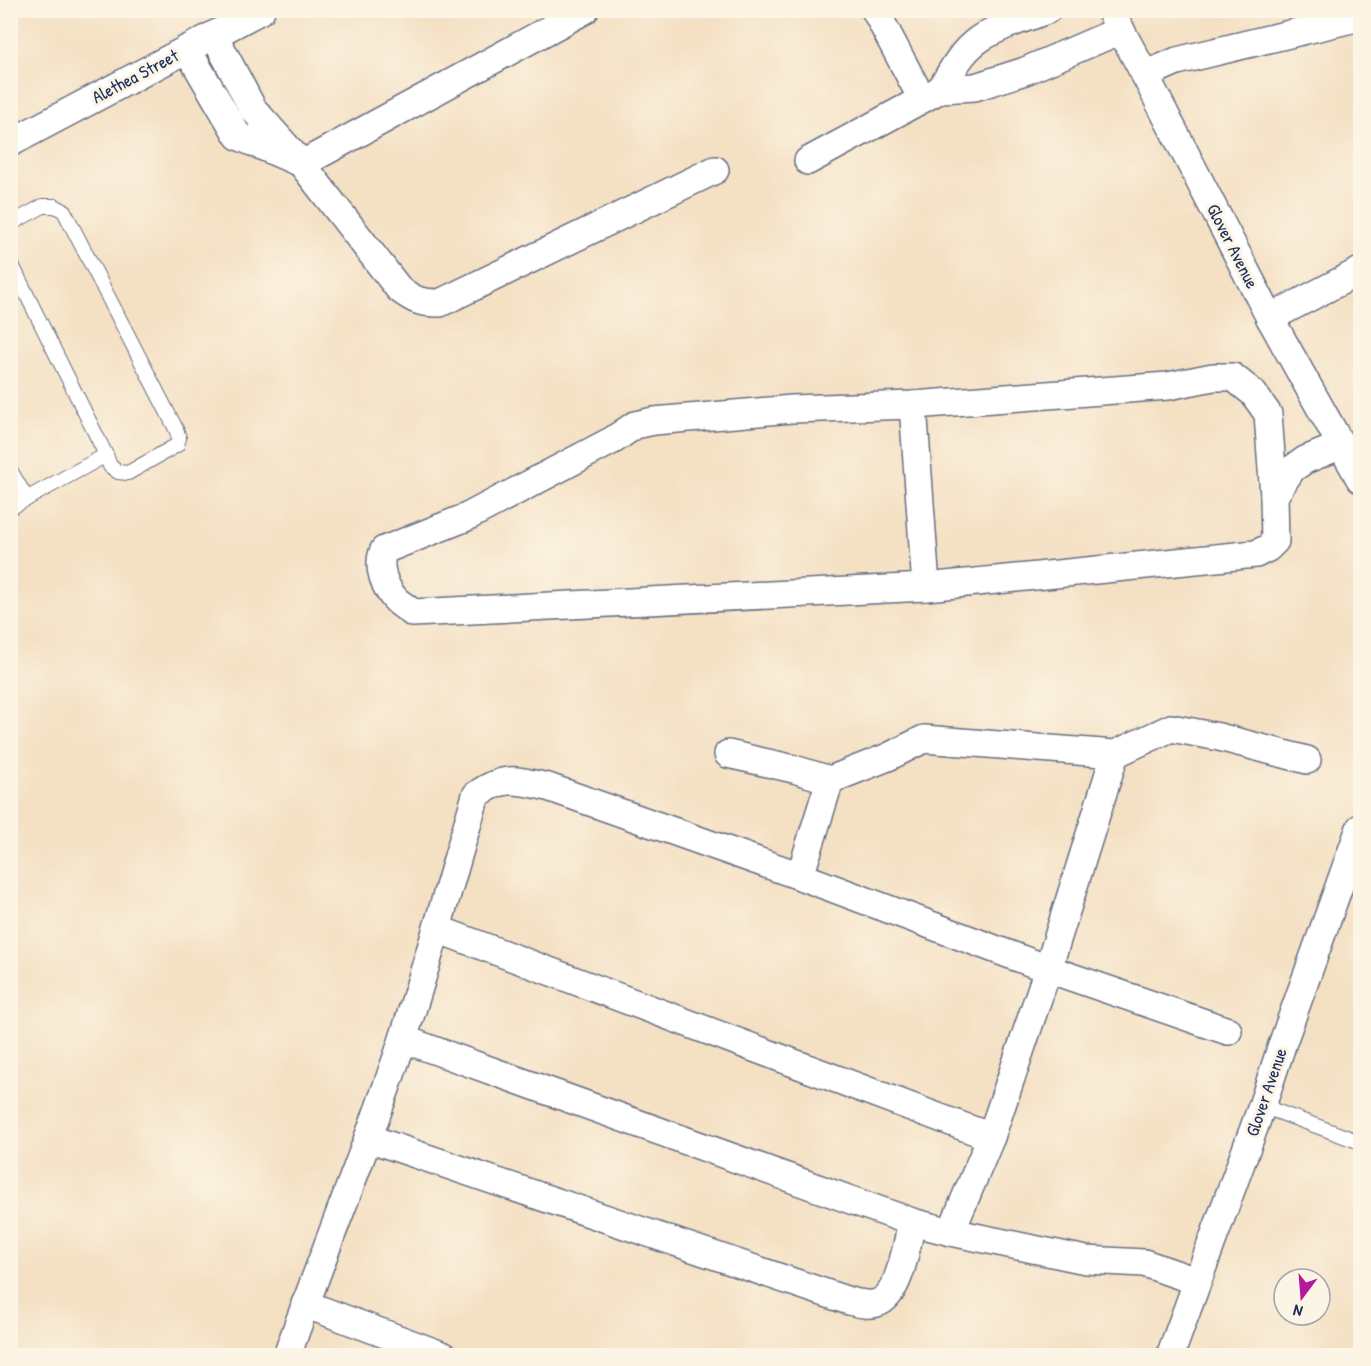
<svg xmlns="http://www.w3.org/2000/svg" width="1371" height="1366" font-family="'Patrick Hand',sans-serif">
<rect width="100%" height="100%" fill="#fcf5e5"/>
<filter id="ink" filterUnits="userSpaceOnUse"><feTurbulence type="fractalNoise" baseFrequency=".0167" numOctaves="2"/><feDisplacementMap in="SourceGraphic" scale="12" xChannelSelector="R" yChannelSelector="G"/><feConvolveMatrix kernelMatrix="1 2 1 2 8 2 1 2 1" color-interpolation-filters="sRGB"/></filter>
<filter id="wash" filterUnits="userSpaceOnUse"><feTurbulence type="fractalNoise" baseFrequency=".008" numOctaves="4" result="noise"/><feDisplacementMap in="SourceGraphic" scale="24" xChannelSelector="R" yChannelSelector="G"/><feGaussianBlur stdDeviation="1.35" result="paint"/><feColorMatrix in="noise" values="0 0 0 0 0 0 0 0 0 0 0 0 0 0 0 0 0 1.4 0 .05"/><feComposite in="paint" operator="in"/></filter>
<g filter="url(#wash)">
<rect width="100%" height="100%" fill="#f4e0c3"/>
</g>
<g filter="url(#ink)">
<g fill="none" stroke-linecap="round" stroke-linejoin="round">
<g stroke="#676d81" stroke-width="16">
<g id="service">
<path d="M10 224 43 206H55L64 211 176 429 179 438 177 445 128 473 118 472 110 466 106 455"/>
<path d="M10 261 106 455 10 508"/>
<path d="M10 470 27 499"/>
<path d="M1262 1106 1360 1142"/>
</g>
</g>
<g stroke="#676d81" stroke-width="30">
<g id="minor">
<path d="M875 10 922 99"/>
<path d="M1110 10 1145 75 1270 318 1360 479"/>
<path d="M214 35 253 109 302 164 399 289C415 301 421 303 440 303L715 170"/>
<path d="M187 49 238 136 296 161"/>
<path d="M1145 75 1177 61 1360 17"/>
<path d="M941 89C951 72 961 52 978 40 998 26 1024 19 1047 10"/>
<path d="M10 143 261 10"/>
<path d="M808 161 941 89 975 87 1025 71 1121 30"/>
<path d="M302 164 585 10"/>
<path d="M1270 318 1360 271"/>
<path d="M1213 377H1233L1253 393 1268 414 1274 496 1275 541 1268 548 1256 554 926 587 413 613C408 609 402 605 397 601 385 589 376 566 384 550L467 517 613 440 635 425 654 421 792 409 913 405 1168 386Z"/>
<path d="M913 405 926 587"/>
<path d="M1274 496 1292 469 1305 460 1342 445"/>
<path d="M728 754 794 769 830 780 888 757 924 739 1115 754 1171 728 1219 737 1307 760"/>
<path d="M800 876 830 780"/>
<path d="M437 929 991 1137"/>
<path d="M403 1039 912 1222 951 1232 1086 1260 1144 1263 1196 1281"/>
<path d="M368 1138 849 1301C858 1303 868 1306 877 1303 900 1296 907 1243 912 1222"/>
<path d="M951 1232 991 1137 1048 969 1115 754"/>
<path d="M305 1304 444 1356"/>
<path d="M287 1356C324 1249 368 1146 403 1039 429 958 452 876 476 795 504 775 516 780 548 787L800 876 1048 969 1228 1031"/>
<path d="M1170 1356 1262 1106 1283 1042 1360 828"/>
</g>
</g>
<use href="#service" stroke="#fff" stroke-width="14"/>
<use href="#minor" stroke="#fff" stroke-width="27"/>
</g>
</g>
<g text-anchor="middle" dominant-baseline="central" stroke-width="6" stroke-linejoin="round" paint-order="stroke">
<g font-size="18" fill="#1b2f5e" stroke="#fcf5e5">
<text transform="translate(135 76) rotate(-28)">Alethea Street</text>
<text transform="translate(1233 246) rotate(63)">Glover Avenue</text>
<text transform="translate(1266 1092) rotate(-71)">Glover Avenue</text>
</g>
</g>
<rect width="1371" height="1366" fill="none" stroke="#fcf5e5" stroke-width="36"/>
<g transform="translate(1302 1297) rotate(196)"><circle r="28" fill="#fcf5e5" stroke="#a2a6af" stroke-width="1.5"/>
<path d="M0-4.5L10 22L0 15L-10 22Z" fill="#b5179e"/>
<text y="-9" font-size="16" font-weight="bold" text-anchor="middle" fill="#1b2f5e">N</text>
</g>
</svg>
